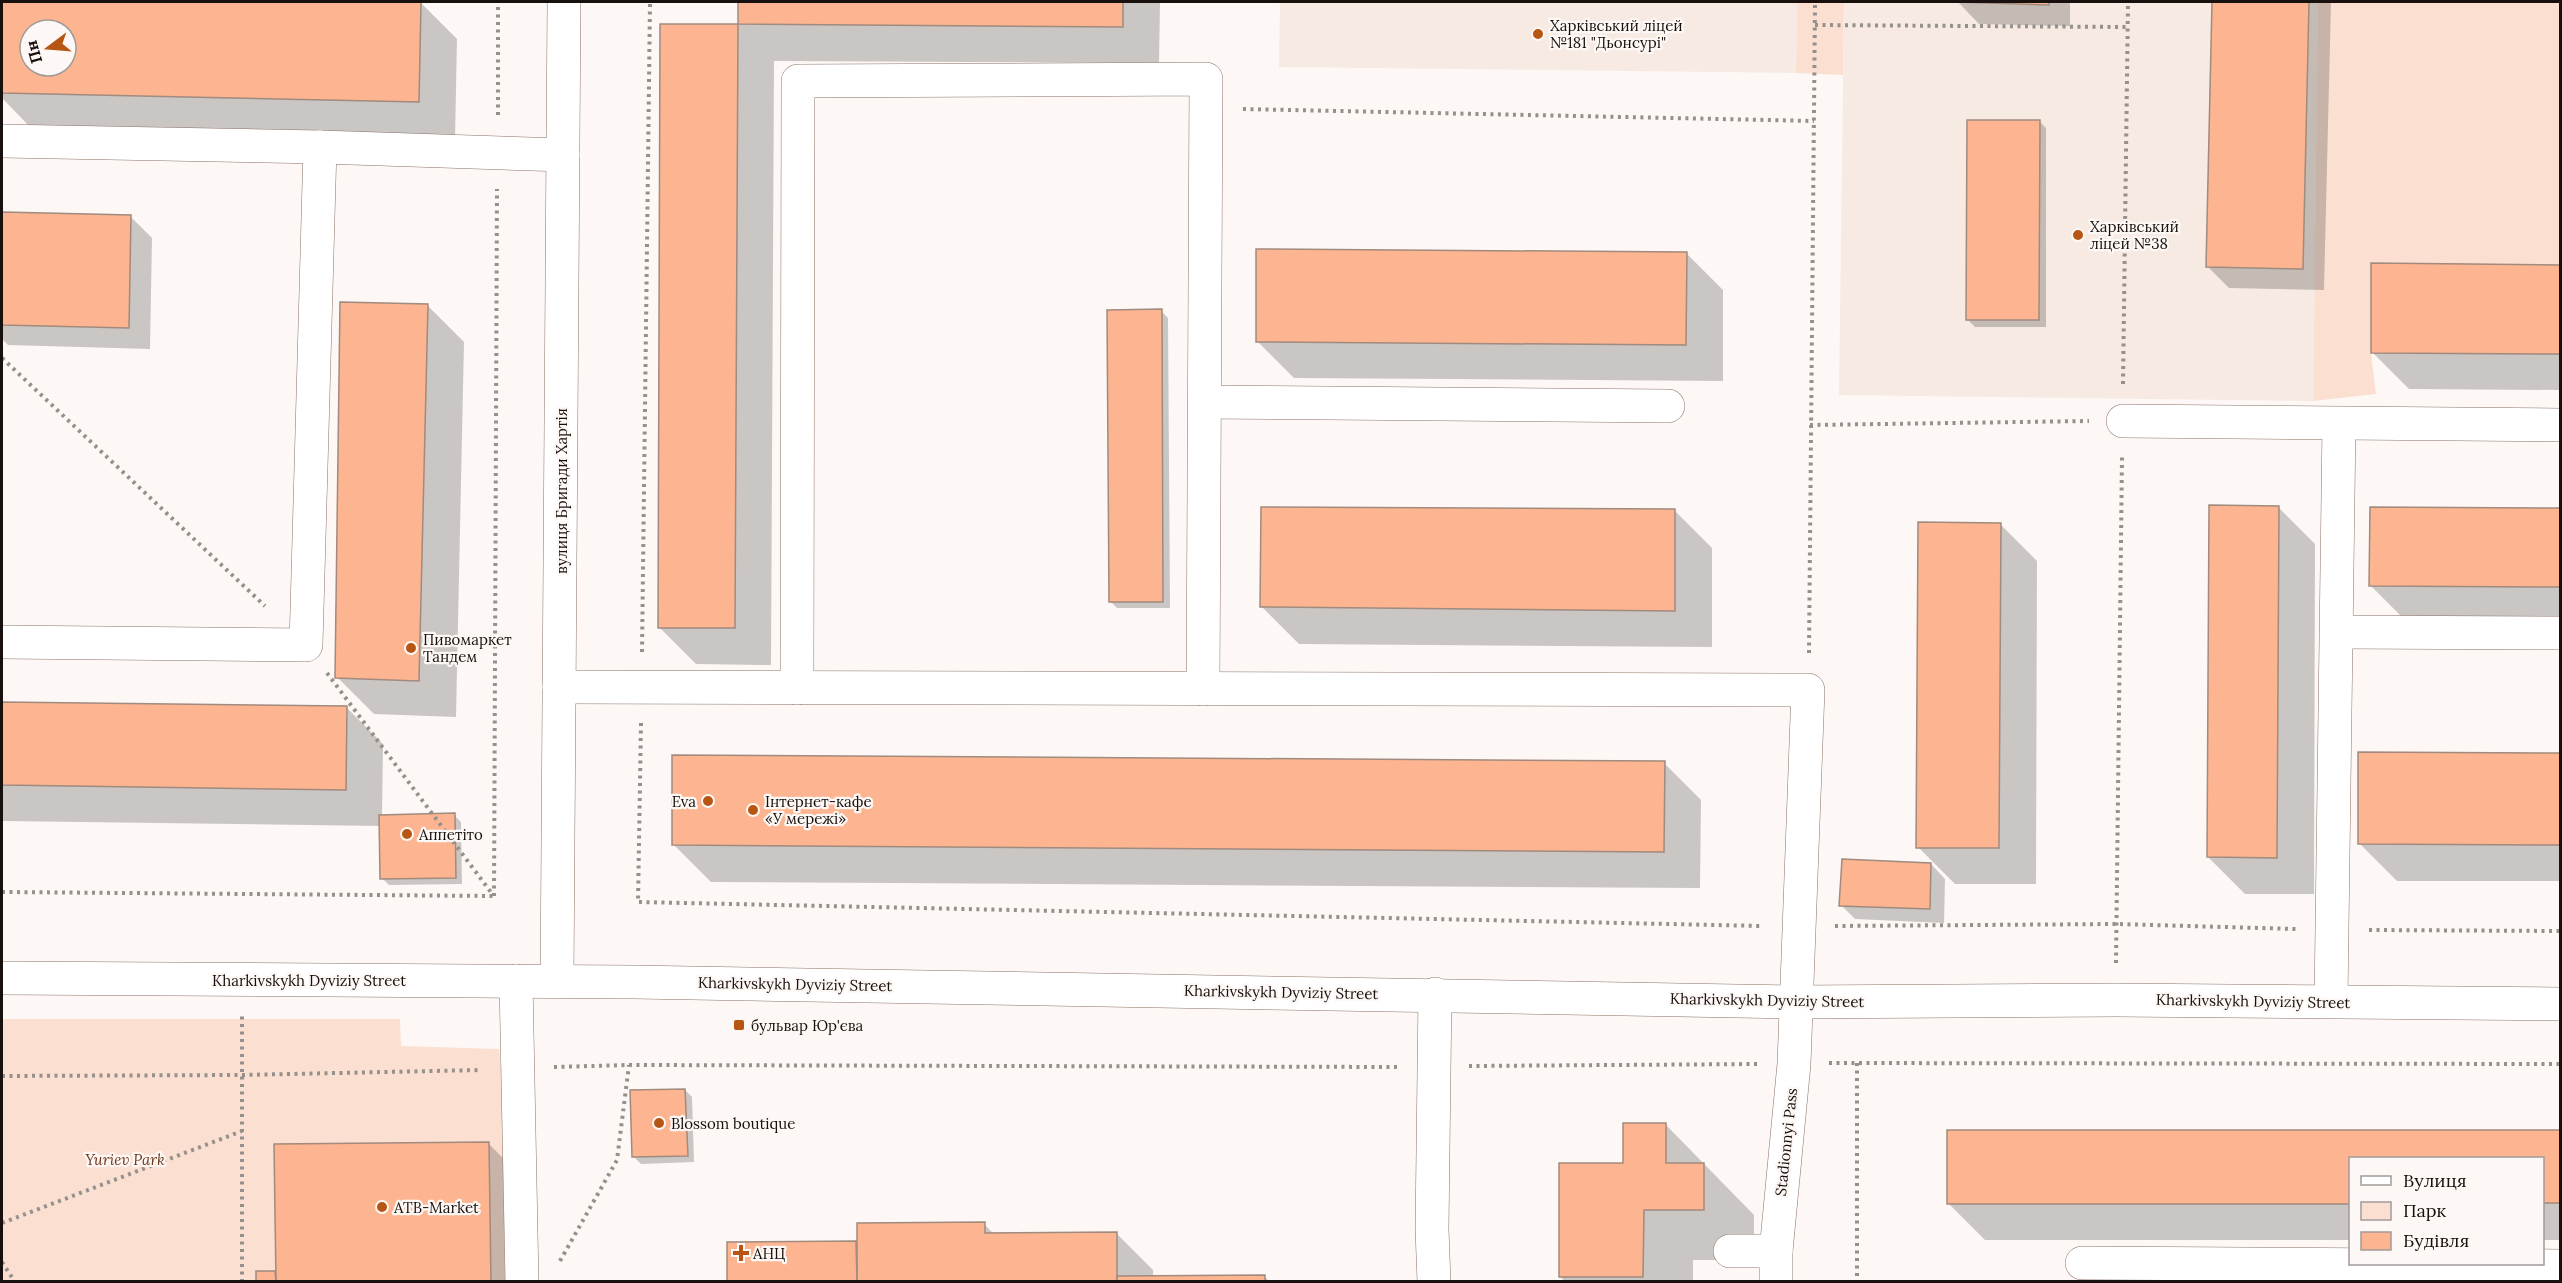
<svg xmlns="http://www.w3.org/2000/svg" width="2562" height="1283" font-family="Lora,serif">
<rect width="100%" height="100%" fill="#fdf8f5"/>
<g fill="#f6eae3">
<path d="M1280 2H1797L1796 73 1279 67Z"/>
<path d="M1844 2H2318L2313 401 1839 395Z"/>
</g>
<g fill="#fbe0d2">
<path d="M1797 2H1844L1843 75 1796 73Z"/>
<path d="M2318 2H2560V265L2371 264V353L2376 394 2313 401Z"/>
<path d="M2 1019H400L401 1046 499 1049 521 1281H2Z"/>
</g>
<g fill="#0003" fill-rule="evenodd">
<path d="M2 2H420L457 39 455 139 33 130 2 98ZM30 30H66V66H30Z"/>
<path d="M739 2H1160L1159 63 774 61 771 665 696 664 659 627 661 25 739 26Z"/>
<path d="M1958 2H2070V26L1979 24Z"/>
<path d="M2213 2H2331L2324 290 2229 288 2207 266Z"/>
<path d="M2039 121 2046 128V327H1975L1968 320Z"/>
<path d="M2 214 131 217 152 238 150 349 8 345 2 339Z"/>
<path d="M1686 253 1723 290V381L1294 378 1257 341Z"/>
<path d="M2372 265 2560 266V390L2409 389 2372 352Z"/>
<path d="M427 305 464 342 456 717 374 714 337 677Z"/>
<path d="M1161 311 1168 318 1170 608H1117L1110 601Z"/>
<path d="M2278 507 2315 544 2314 894H2245L2208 857Z"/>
<path d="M2371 509 2560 510V624L2408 623 2371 586Z"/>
<path d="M1675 511 1712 548V647L1299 644 1262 607Z"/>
<path d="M2000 524 2037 561 2036 884H1955L1918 847Z"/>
<path d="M2 704 346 707 383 744 382 816 454 815 461 822 462 884 389 885 382 878 381 826 2 821Z"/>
<path d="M2360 753 2560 754V881H2397L2360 844Z"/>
<path d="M1664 763 1701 800 1700 888 711 882 674 845Z"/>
<path d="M1931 864 1945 879 1944 923 1855 919 1841 905Z"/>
<path d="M685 1090 692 1097 694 1162 641 1164 634 1157Z"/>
<path d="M1666 1125 1754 1215V1260H1693V1282H1565L1560 1276 1625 1165Z"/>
<path d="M1948 1132H2560V1240H2542V1158H2350V1240H1985L1948 1203Z"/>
<path d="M488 1143 503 1158 505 1282H257L275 1272 277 1274Z"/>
<path d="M984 1224 994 1234 1116 1233 1153 1270V1277L1264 1276 1270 1282H729L728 1244 858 1243Z"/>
</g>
<g fill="#fcb590" stroke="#a18a7e" stroke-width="1.5" fill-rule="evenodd">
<path d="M2 2H421L419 102 2 93ZM30 30H66V66H30Z"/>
<path d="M738 2H1123V27L738 24Z"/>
<path d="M1957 2H2049V5Z"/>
<path d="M2212 2H2309L2303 269 2206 267Z"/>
<path d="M660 24H738L735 628H658Z"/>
<path d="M1967 120H2040L2039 320H1966Z"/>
<path d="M2 212 131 215 129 328 2 325Z"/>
<path d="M1256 249 1687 252 1686 345 1256 342Z"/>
<path d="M2371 263 2560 265V354L2371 353Z"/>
<path d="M340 302 428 304 419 681 335 678Z"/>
<path d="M1162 309 1163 602H1109L1107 310Z"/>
<path d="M2209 505 2279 506 2277 858 2207 857Z"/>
<path d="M1261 507 1675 509V611L1260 607Z"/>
<path d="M2370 507 2560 508V587L2369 586Z"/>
<path d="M1918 522 2001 523 1999 848H1916Z"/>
<path d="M2 702 347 706 346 790 2 785Z"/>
<path d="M2358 752 2560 753V845L2358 844Z"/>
<path d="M672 755 1665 761 1664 852 672 845Z"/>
<path d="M455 813 456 878 380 879 379 815Z"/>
<path d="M1842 859 1931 863 1930 909 1839 906Z"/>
<path d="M685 1089 688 1156 632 1157 630 1090Z"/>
<path d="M1623 1123H1666V1163H1704V1210H1644L1643 1277H1559V1163H1623Z"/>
<path d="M1947 1130H2560V1203H2542V1158H2350V1204H1947Z"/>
<path d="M489 1142 491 1282H276L274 1144Z"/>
<path d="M985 1222V1233L1117 1232V1282H857V1223Z"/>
<path d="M856 1241 857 1282H727V1242Z"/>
<path d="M256 1271H275L276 1282H256Z"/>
<path d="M1265 1275V1282H1117V1276Z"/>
</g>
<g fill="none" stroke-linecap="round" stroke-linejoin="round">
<g stroke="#8a7368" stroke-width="34">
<g id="minor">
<path d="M2 141 320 147 563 155"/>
<path d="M1205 402 1668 406"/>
<path d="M2123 421 2560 425"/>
<path d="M2338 632 2560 633"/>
<path d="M2 642 306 645 320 147"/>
<path d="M559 687 1808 690 1794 1064 1776 1251V1282"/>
<path d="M797 688 798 81 1206 79 1203 689"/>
<path d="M2 978 634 982 1796 1002 2116 1000 2560 1004"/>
<path d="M516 981 522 1282"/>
<path d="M557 981 564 2"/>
<path d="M2331 1001 2339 424"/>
<path d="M1730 1251H1776"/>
<path d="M2082 1263 2560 1266"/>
<path d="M1434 1282 1432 1229 1435 994"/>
</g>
</g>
<g stroke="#96908d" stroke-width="4" stroke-dasharray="3 4.5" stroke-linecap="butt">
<path d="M1815 25 2127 27"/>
<path d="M1243 109 1814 121"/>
<path d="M498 115V2"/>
<path d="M2 358 265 606"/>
<path d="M2123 384 2128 2"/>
<path d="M1810 425 2089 421"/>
<path d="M642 652 650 2"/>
<path d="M1809 653 1815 2"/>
<path d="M327 673 493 895"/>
<path d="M641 723 638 902 1762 926"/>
<path d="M2 892 493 896"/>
<path d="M494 896 497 189"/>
<path d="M1835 926 2117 924 2296 929"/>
<path d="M2369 930 2560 931"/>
<path d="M2116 963 2122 457"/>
<path d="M1829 1063 2560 1064"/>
<path d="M1857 1063V1282"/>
<path d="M1469 1066 1759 1064"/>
<path d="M554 1067 629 1065 1399 1067"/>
<path d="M2 1076 241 1075 481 1070"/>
<path d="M2 1223 242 1131"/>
<path d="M560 1261 617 1160 629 1065"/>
<path d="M2 1262 15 1282"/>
<path d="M242 1282V1015"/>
</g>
<use href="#minor" stroke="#fff" stroke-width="33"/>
</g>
<g fill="#b75614" stroke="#fdf8f5" stroke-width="2">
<circle cx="1538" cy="34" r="6"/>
<circle cx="2078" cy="235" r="6"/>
<circle cx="411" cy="648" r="6"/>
<circle cx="708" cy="801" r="6"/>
<circle cx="753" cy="810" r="6"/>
<circle cx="407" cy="834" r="6"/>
<rect x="733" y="1019" width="12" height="12" rx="3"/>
<circle cx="659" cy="1123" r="6"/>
<circle cx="382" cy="1207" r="6"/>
<path d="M738 1244h6v6h6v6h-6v6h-6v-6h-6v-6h6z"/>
</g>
<g text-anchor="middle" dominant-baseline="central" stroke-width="4.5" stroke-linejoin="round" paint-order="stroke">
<g font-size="15" fill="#18100c" stroke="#fdf8f5" text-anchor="start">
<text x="1550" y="25">Харківський ліцей<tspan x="1550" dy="17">№181 "Дьонсурі"</tspan></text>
<text x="2090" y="226">Харківський<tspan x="2090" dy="17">ліцей №38</tspan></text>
<text x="423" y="639">Пивомаркет<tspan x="423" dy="17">Тандем</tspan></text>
<text x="696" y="801" text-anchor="end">Eva</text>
<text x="765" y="801">Інтернет-кафе<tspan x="765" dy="17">«У мережі»</tspan></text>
<text x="419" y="834">Аппетіто</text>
<text x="751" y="1025">бульвар Юр'єва</text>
<text x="671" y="1123">Blossom boutique</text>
<text x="394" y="1207">ATB-Market</text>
<text x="753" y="1253">АНЦ</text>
</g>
<g font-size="15" fill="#18100c" stroke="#fdf8f5">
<text transform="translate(561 491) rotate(-90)">вулиця Бригади Хартія</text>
<text x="309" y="980">Kharkivskykh Dyviziy Street</text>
<text transform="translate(795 984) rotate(1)">Kharkivskykh Dyviziy Street</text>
<text transform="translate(1281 992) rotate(1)">Kharkivskykh Dyviziy Street</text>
<text transform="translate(1767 1000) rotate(1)">Kharkivskykh Dyviziy Street</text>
<text transform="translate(2253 1001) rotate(1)">Kharkivskykh Dyviziy Street</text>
<text transform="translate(1786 1142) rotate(-84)">Stadionnyi Pass</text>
</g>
<g font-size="15" font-style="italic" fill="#713919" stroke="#fdf8f5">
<text x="125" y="1159">Yuriev Park</text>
</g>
</g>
<rect width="2562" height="1283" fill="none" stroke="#18100c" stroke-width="6"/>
<rect x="2349" y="1157" width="195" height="108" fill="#fdf8f5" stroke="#a19b98" stroke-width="1.5"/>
<rect x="2361" y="1176" width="30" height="9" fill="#ffffff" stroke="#a19b98" stroke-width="1.5"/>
<text x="2403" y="1187" font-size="18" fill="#18100c">Вулиця</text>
<rect x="2361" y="1202" width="30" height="18" fill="#fbe0d2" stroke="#a19b98" stroke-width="1.5"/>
<text x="2403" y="1217" font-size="18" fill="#18100c">Парк</text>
<rect x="2361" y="1232" width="30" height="18" fill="#fcb590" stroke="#a19b98" stroke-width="1.5"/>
<text x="2403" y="1247" font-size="18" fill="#18100c">Будівля</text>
<g transform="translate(48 48) rotate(254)"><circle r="28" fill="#fdf8f5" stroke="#a19b98" stroke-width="1.5"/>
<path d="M0-4.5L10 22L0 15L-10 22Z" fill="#b75614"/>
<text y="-9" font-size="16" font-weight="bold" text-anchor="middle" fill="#18100c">Пн</text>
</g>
</svg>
